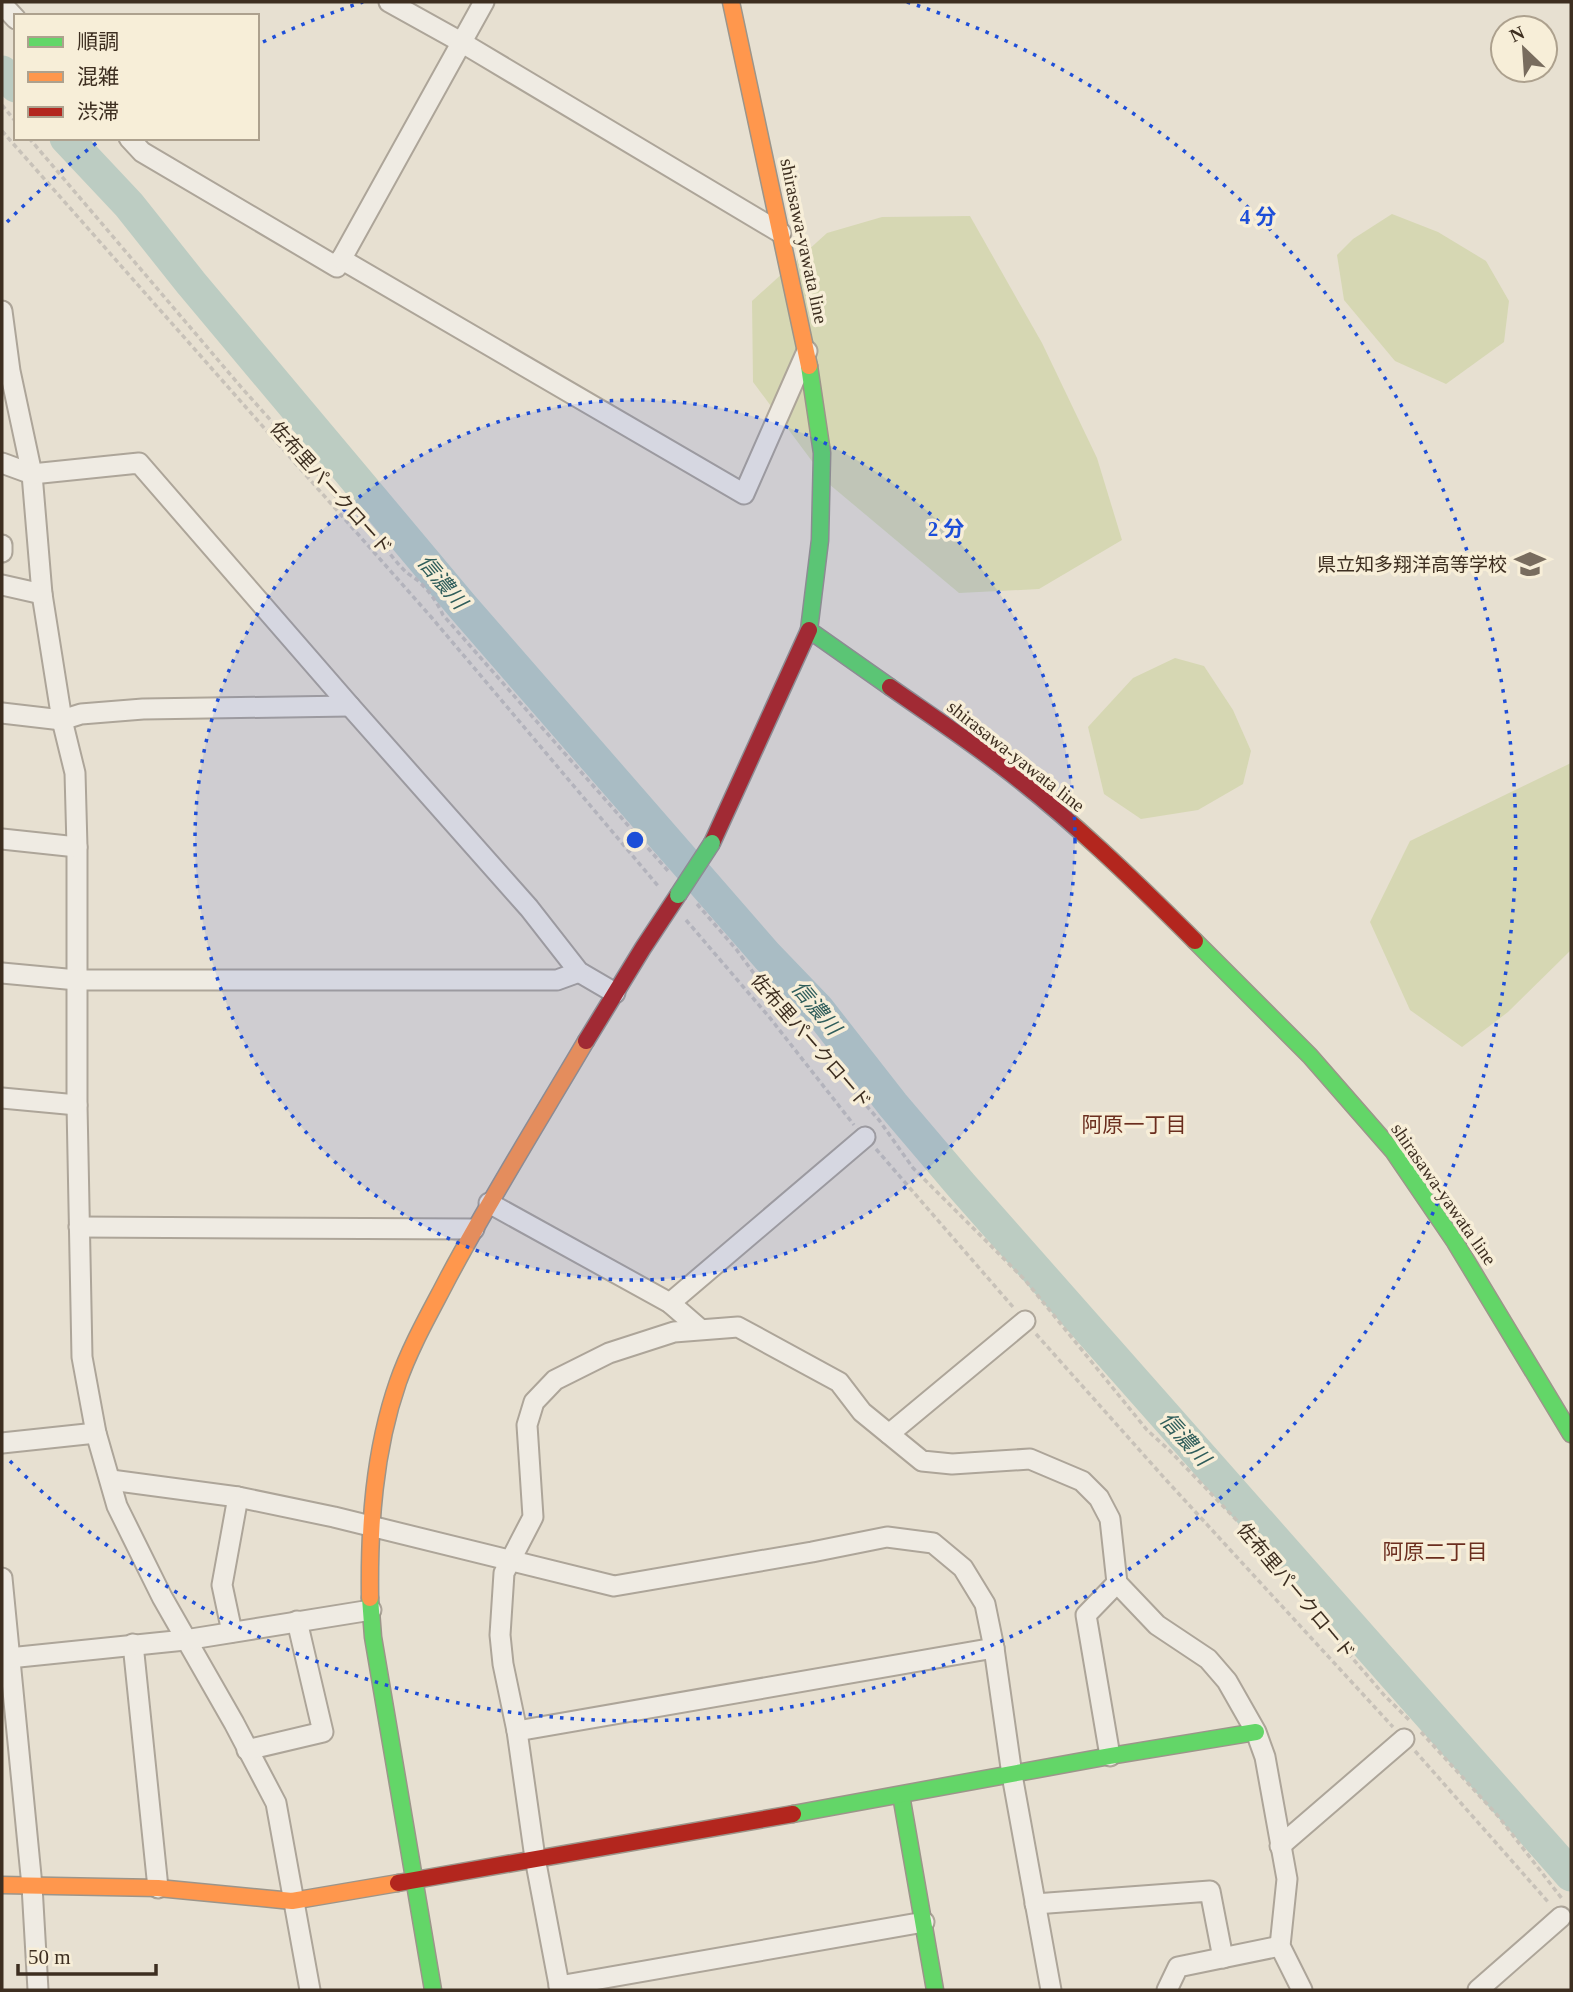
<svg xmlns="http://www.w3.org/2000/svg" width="1573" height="1992" font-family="'Times New Roman','Noto Sans JP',serif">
<rect width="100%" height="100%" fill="#e7e0d1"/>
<g fill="#d6d7b3">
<path d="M1392 214 1438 232 1486 261 1509 301 1504 342 1446 384 1395 361 1344 300 1337 255 1353 239Z"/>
<path d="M970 216 1042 343 1097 458 1122 540 1039 589 959 593 829 484 753 382 752 301 827 233 882 217Z"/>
<path d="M1175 658 1204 666 1233 710 1251 751 1243 784 1198 810 1141 819 1104 794 1088 727 1133 678Z"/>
<path d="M1571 763V950L1508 1012 1462 1047 1410 1010 1370 922 1410 841Z"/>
</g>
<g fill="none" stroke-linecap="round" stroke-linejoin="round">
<g stroke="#bcccc2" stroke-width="33">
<path d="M2 72 16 86"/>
<path d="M66 138 129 205 191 283 462 606 767 956 818 1009 893 1105 961 1185 1571 1875"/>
</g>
<g stroke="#ada599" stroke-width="23">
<g id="street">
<path d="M389 2 461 42 781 233"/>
<path d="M2 4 16 19"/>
<path d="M129 138 142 152 337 267 484 2"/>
<path d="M341 259 744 494 807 351"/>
<path d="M2 311 10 371 32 474 42 594 62 720 75 773 77 847V1105L82 1357 96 1433 117 1506 162 1597 234 1723 276 1803 310 1990"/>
<path d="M2 463 32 474 139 463 350 706 529 908 579 972 615 993"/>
<path d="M2 545V552"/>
<path d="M2 585 42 594"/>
<path d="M2 713 62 720 81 714 143 709 350 706"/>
<path d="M2 839 77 847"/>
<path d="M2 973 77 980H557L579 972"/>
<path d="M2 1098 77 1105"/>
<path d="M489 1203 670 1303 700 1329"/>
<path d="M79 1227 474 1229"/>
<path d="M670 1303 865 1137"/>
<path d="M889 1434 1025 1321"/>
<path d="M2 1443 96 1433"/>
<path d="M111 1480 238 1497 334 1517 614 1586 812 1552 887 1537 933 1543 963 1568 985 1604 994 1648 1012 1775 1051 1990"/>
<path d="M2 1578 32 1886 38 1990"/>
<path d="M232 1632 222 1585 238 1497"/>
<path d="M133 1644 158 1888"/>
<path d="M9 1658 185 1640 371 1610"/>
<path d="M517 1731 994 1648"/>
<path d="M247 1750 323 1732 297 1621"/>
<path d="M1110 1756 1086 1615 1117 1583"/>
<path d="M1280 1846 1404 1739"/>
<path d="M1035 1904 1210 1891 1223 1958"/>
<path d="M559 1986 924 1922"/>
<path d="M560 1990 535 1858 517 1731 503 1664 500 1635 504 1573 533 1517 527 1425 534 1402 555 1380 609 1353 674 1332 738 1327 839 1382 862 1412 922 1461 952 1464 1030 1459 1082 1481 1099 1498 1110 1519 1117 1583 1157 1625 1208 1659 1227 1681 1256 1732 1265 1757 1287 1879 1280 1946 1302 1990"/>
<path d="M1167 1990 1178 1967 1280 1946"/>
<path d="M1478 1990 1561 1917"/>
</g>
</g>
<g stroke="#9c958a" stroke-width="19">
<g id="fast">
<path d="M809 366 822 453 820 540 809 630 890 687"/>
<path d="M1195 941 1310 1056 1393 1151 1455 1242 1571 1434"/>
<path d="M370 1598 373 1637 433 1990"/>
<path d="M901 1795 935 1990"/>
<path d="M793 1814 1110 1756 1256 1732"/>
</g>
</g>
<g stroke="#9c958a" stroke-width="19">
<g id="slow">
<path d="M731 2 809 366"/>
<path d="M370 1598C369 1526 374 1451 398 1382 411 1345 431 1311 449 1276 492 1196 540 1119 586 1041"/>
<path d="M2 1885 158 1888 292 1901 398 1883"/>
</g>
</g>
<g stroke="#9c958a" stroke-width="19">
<g id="jam">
<path d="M890 687C927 713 965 738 1000 765 1070 818 1134 880 1195 941"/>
<path d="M712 843 809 630"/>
<path d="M586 1041 643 948 678 895"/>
<path d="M398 1883 793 1814"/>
</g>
</g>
<g stroke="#c8c2b9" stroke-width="3.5" stroke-dasharray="5 3.5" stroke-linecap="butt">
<path d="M2 105 16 122"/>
<path d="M2 131 432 618 659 887"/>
<path d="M29 138 241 387 282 433 292 441 347 511C372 524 385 551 404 570 408 575 413 576 417 580 428 589 437 602 443 615L669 872"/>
<path d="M697 904 736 949 777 1005 879 1120 913 1168 1025 1280 1147 1430 1169 1450 1273 1558 1312 1607 1323 1624 1384 1695 1411 1722"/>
<path d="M686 920 770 1018 854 1125"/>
<path d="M876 1149 1013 1307"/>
<path d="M1036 1334 1167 1481 1393 1727"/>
<path d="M1421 1732 1498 1816 1563 1900"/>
<path d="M1415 1751 1549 1903"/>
</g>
<use href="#street" stroke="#efebe3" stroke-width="19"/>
<use href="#fast" stroke="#63d668" stroke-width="16"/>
<use href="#slow" stroke="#ff974d" stroke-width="16"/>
<use href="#jam" stroke="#b3261e" stroke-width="16"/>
<g stroke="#9c958a" stroke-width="19" stroke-linecap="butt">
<path id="fast-bridge" d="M678 895 712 843"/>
</g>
<use href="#fast-bridge" stroke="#63d668" stroke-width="16"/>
</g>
<circle cx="635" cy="840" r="440" fill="#1d4ed8" fill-opacity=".12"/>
<g fill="none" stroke="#1d4ed8" stroke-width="3.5" stroke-dasharray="3.5 7">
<circle cx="635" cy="840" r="440"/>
<path d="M7 222A881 881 0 0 1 99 141M263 42A881 881 0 0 1 363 2M907 2A881 881 0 1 1 7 1458"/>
</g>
<defs>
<g id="school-bare" transform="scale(2.415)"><path d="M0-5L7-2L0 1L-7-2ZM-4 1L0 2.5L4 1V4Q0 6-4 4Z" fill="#786c5e" stroke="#f7eed8" stroke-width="2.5" paint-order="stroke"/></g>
</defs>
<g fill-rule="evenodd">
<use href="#school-bare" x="1530" y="564"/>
</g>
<g text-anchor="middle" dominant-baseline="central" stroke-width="7" stroke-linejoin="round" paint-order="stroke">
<g font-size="19" fill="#3d2e20" stroke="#f7eed8">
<text transform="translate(804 241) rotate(78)">shirasawa-yawata line</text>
<text transform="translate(331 488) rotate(48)">佐布里パークロード</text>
<text transform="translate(1016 756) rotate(38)">shirasawa-yawata line</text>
<text transform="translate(811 1041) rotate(49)">佐布里パークロード</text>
<text transform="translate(1444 1194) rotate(55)">shirasawa-yawata line</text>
<text transform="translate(1296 1591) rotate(50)">佐布里パークロード</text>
</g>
<g font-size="19" fill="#3d2e20" stroke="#f7eed8" text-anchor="end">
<text x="1507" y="564">県立知多翔洋高等学校</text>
</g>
<g font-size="21" font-style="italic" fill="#2f5d5a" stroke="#f7eed8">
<text transform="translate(442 582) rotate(50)">信濃川</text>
<text transform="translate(816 1008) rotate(50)">信濃川</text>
<text transform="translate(1185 1439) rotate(48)">信濃川</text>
</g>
<g font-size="21" fill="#6b2e1e" stroke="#f7eed8">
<text x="1134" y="1125">阿原一丁目</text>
<text x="1435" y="1552">阿原二丁目</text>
</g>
</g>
<circle cx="635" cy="840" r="10" fill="#1d4ed8" stroke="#f7eed8" stroke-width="3.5"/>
<g font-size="21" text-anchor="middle" font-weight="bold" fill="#1d4ed8" stroke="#f7eed8" stroke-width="7" stroke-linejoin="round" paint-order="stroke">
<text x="1258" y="224">4 分</text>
<text x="946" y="536">2 分</text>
</g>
<rect width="1573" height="1992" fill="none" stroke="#3d2e20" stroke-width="7"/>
<rect x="14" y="14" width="245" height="126" fill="#f7eed8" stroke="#ada18e" stroke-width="2"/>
<rect x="28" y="37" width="35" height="10" fill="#63d668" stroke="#ada18e" stroke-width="2"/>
<text x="77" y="49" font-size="21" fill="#3d2e20">順調</text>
<rect x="28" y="72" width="35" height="10" fill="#ff974d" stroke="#ada18e" stroke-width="2"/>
<text x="77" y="84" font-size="21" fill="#3d2e20">混雑</text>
<rect x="28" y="107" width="35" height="10" fill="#b3261e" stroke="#ada18e" stroke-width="2"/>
<text x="77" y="119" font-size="21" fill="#3d2e20">渋滞</text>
<g transform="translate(1524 49) rotate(335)"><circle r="33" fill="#f7eed8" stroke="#ada18e" stroke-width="2"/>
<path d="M0-5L12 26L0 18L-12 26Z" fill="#786c5e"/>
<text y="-10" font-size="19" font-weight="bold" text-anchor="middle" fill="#3d2e20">N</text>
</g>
<path d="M18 1964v10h138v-10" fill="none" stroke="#3d2e20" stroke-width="3.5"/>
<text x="28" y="1964" font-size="21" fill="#3d2e20" stroke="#f7eed8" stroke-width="5" paint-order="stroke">50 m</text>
</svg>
